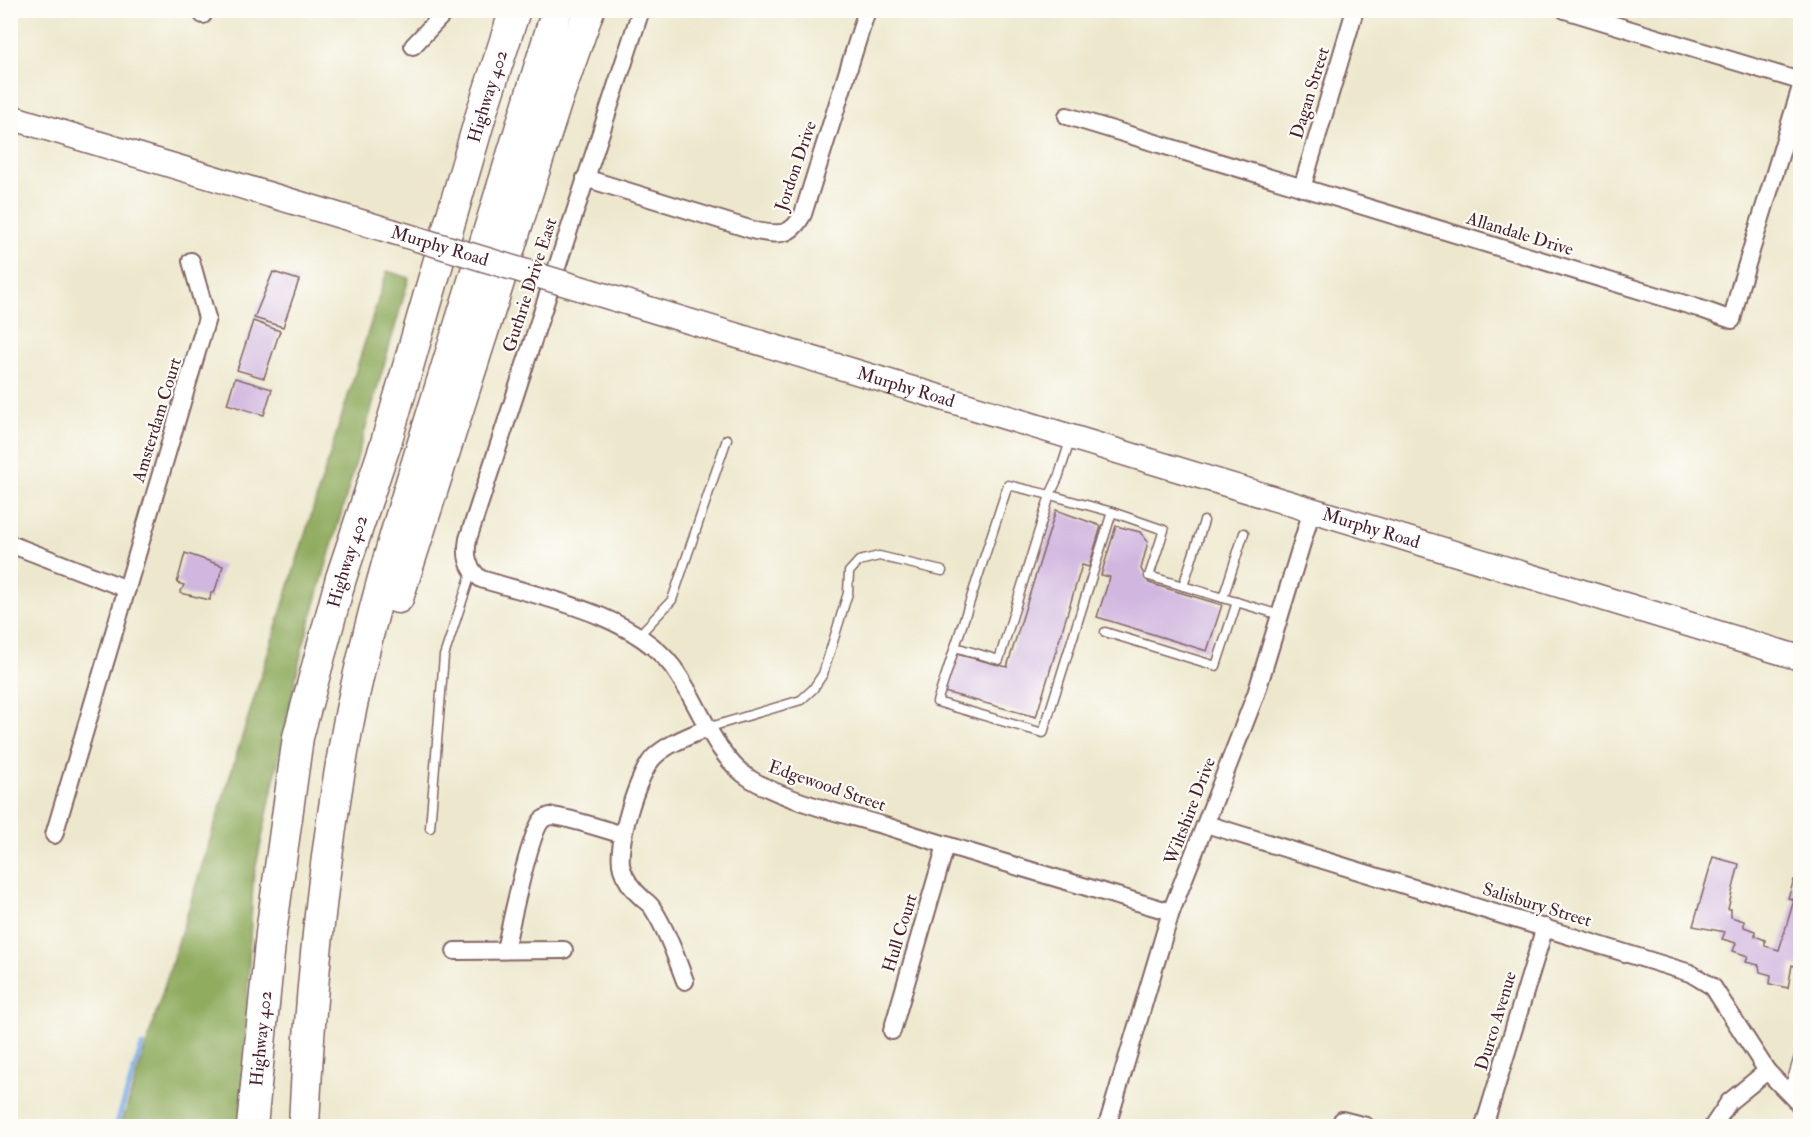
<svg xmlns="http://www.w3.org/2000/svg" width="1811" height="1137" font-family="'IM FELL Double Pica',serif">
<rect width="100%" height="100%" fill="#fdfcf7"/>
<filter id="ink" filterUnits="userSpaceOnUse"><feTurbulence type="fractalNoise" baseFrequency=".0167" numOctaves="2"/><feDisplacementMap in="SourceGraphic" scale="12" xChannelSelector="R" yChannelSelector="G"/><feConvolveMatrix kernelMatrix="1 2 1 2 8 2 1 2 1" color-interpolation-filters="sRGB"/></filter>
<filter id="wash" filterUnits="userSpaceOnUse"><feTurbulence type="fractalNoise" baseFrequency=".008" numOctaves="4" result="noise"/><feDisplacementMap in="SourceGraphic" scale="24" xChannelSelector="R" yChannelSelector="G"/><feGaussianBlur stdDeviation="1.35" result="paint"/><feColorMatrix in="noise" values="0 0 0 0 0 0 0 0 0 0 0 0 0 0 0 0 0 1.4 0 .05"/><feComposite in="paint" operator="in"/></filter>
<g filter="url(#wash)">
<rect width="100%" height="100%" fill="#ede8cd"/>
<path fill="#90ac5f" stroke="#6d6645" stroke-width="1.5" d="M387 271 409 278 302 649 253 880 241 1126H121Z"/>
<g fill="none" stroke-linecap="round" stroke-linejoin="round">
<path stroke="#7aabe5" stroke-width="5" d="M116 1126 142 1046"/>
</g>
<g id="blocks">
<g fill="#d1b7e0">
<path d="M273 272 299 280 283 327 254 318Z"/>
<path d="M253 321 280 331 264 378 237 370Z"/>
<path d="M235 378 272 389 264 415 227 404Z"/>
<path d="M1056 510 1101 526 1089 567 1082 565 1036 717 944 692 956 654 1007 667Z"/>
<path d="M1116 526 1140 532 1148 542 1141 569 1149 583 1222 605 1207 651 1097 617 1110 577 1101 575Z"/>
<path d="M185 553 223 566 214 593 211 592 210 600 180 593 184 585 177 583Z"/>
<path d="M1713 857 1739 864 1728 909H1731V917L1744 921V927L1755 931V936L1765 940V946L1779 950 1794 900 1788 898 1794 880 1800 882V968L1792 965 1788 988 1770 984 1771 975 1760 972 1759 965 1746 962 1748 956 1733 951 1736 943 1722 939 1725 932 1693 926Z"/>
</g>
</g>
</g>
<g filter="url(#ink)">
<use href="#blocks" fill-opacity="0" stroke="#836564" stroke-width="1.5"/>
<g fill="none" stroke-linecap="round" stroke-linejoin="round">
<g stroke="#836564" stroke-width="11">
<g id="lane">
<path d="M1071 438 1058 478 1050 495 1008 485 937 702 1043 733 1112 512 1164 530 1149 576 1183 586 1204 521"/>
<path d="M1183 586 1223 598 1244 533"/>
<path d="M1223 598 1280 615"/>
<path d="M1105 632 1216 666 1237 602"/>
<path d="M639 635 672 600 727 439"/>
<path d="M955 647 999 660 1050 495 1112 512"/>
<path d="M707 728 801 700 813 689 823 674 848 593 849 572 859 561 879 556 942 571"/>
<path d="M430 828 444 656 472 571"/>
<path d="M1788 1093 1800 1053"/>
</g>
</g>
<g stroke="#836564" stroke-width="20">
<g id="street">
<path d="M641 10 468 539C465 555 467 568 481 579 543 598 630 613 672 666 698 699 713 757 752 780 791 803 845 814 889 827 982 857 1077 884 1171 912"/>
<path d="M1565 10 1800 81"/>
<path d="M203 15 204 10"/>
<path d="M413 46 447 10"/>
<path d="M1067 116 1698 308 1732 320 1740 287 1800 90"/>
<path d="M585 178 756 231C779 235 791 237 803 214L867 10"/>
<path d="M1302 188 1355 10"/>
<path d="M10 544 127 589"/>
<path d="M1206 824 1690 973 1713 987 1767 1071 1800 1105"/>
<path d="M54 835 207 318 191 261"/>
<path d="M505 950C510 928 530 832 542 820 543 819 549 816 550 816 562 815 609 831 623 835"/>
<path d="M455 951 564 950"/>
<path d="M685 981C676 957 667 931 653 909 651 905 647 902 643 899 634 891 626 881 622 869 615 848 638 771 655 756 669 743 690 736 707 728"/>
<path d="M892 1031 946 845"/>
<path d="M1342 1120 1366 1126"/>
<path d="M1107 1126 1171 912 1256 694 1312 510"/>
<path d="M1484 1126 1545 927"/>
<path d="M1713 1126 1729 1102 1767 1071"/>
</g>
</g>
<g stroke="#836564" stroke-width="27">
<g id="secondary">
<path d="M10 117 391 231"/>
<path id="s1" d="M596 293 1800 658"/>
</g>
</g>
<g stroke="#836564" stroke-width="33">
<g id="highway">
<path d="M398 598 557 100 589 10"/>
<path id="s2" d="M252 1126 271 933 298 737 341 578 385 446 483 108 515 10"/>
<path d="M304 1126C310 992 323 857 348 725 370 612 405 501 439 391 478 264 517 137 557 10"/>
</g>
</g>
<use href="#lane" stroke="#fff" stroke-width="8"/>
<use href="#street" stroke="#fff" stroke-width="16"/>
<use href="#secondary" stroke="#fff" stroke-width="24"/>
<use href="#highway" stroke="#fff" stroke-width="30"/>
<g stroke="#836564" stroke-width="27" stroke-linecap="butt">
<g id="secondary-bridge">
<path id="s3" d="M391 231 596 293"/>
</g>
</g>
<use href="#secondary-bridge" stroke="#fff" stroke-width="24"/>
</g>
</g>
<g text-anchor="middle" dominant-baseline="central" stroke-width="4.5" stroke-linejoin="round" paint-order="stroke">
<g font-size="18" fill="#4a1f2b" stroke="#fdfcf7">
<text transform="translate(1310 93) rotate(-73)">Dagan Street</text>
<text stroke="none"><textPath href="#s2" startOffset="1060">Highway 402</textPath></text>
<text transform="translate(796 166) rotate(-71)">Jordon Drive</text>
<text transform="translate(1520 234) rotate(17)">Allandale Drive</text>
<text stroke="none"><textPath href="#s3" startOffset="51">Murphy Road</textPath></text>
<text transform="translate(530 285) rotate(-72)">Guthrie Drive East</text>
<text stroke="none"><textPath href="#s1" startOffset="324">Murphy Road</textPath></text>
<text transform="translate(157 420) rotate(-73)">Amsterdam Court</text>
<text stroke="none"><textPath href="#s1" startOffset="810">Murphy Road</textPath></text>
<text stroke="none"><textPath href="#s2" startOffset="574">Highway 402</textPath></text>
<text transform="translate(827 786) rotate(19)">Edgewood Street</text>
<text transform="translate(1190 811) rotate(-69)">Wiltshire Drive</text>
<text transform="translate(1537 905) rotate(17)">Salisbury Street</text>
<text transform="translate(900 933) rotate(-73)">Hull Court</text>
<text transform="translate(1496 1021) rotate(-73)">Durco Avenue</text>
<text stroke="none"><textPath href="#s2" startOffset="88">Highway 402</textPath></text>
</g>
</g>
<rect width="1811" height="1137" fill="none" stroke="#fdfcf7" stroke-width="36"/>
</svg>
